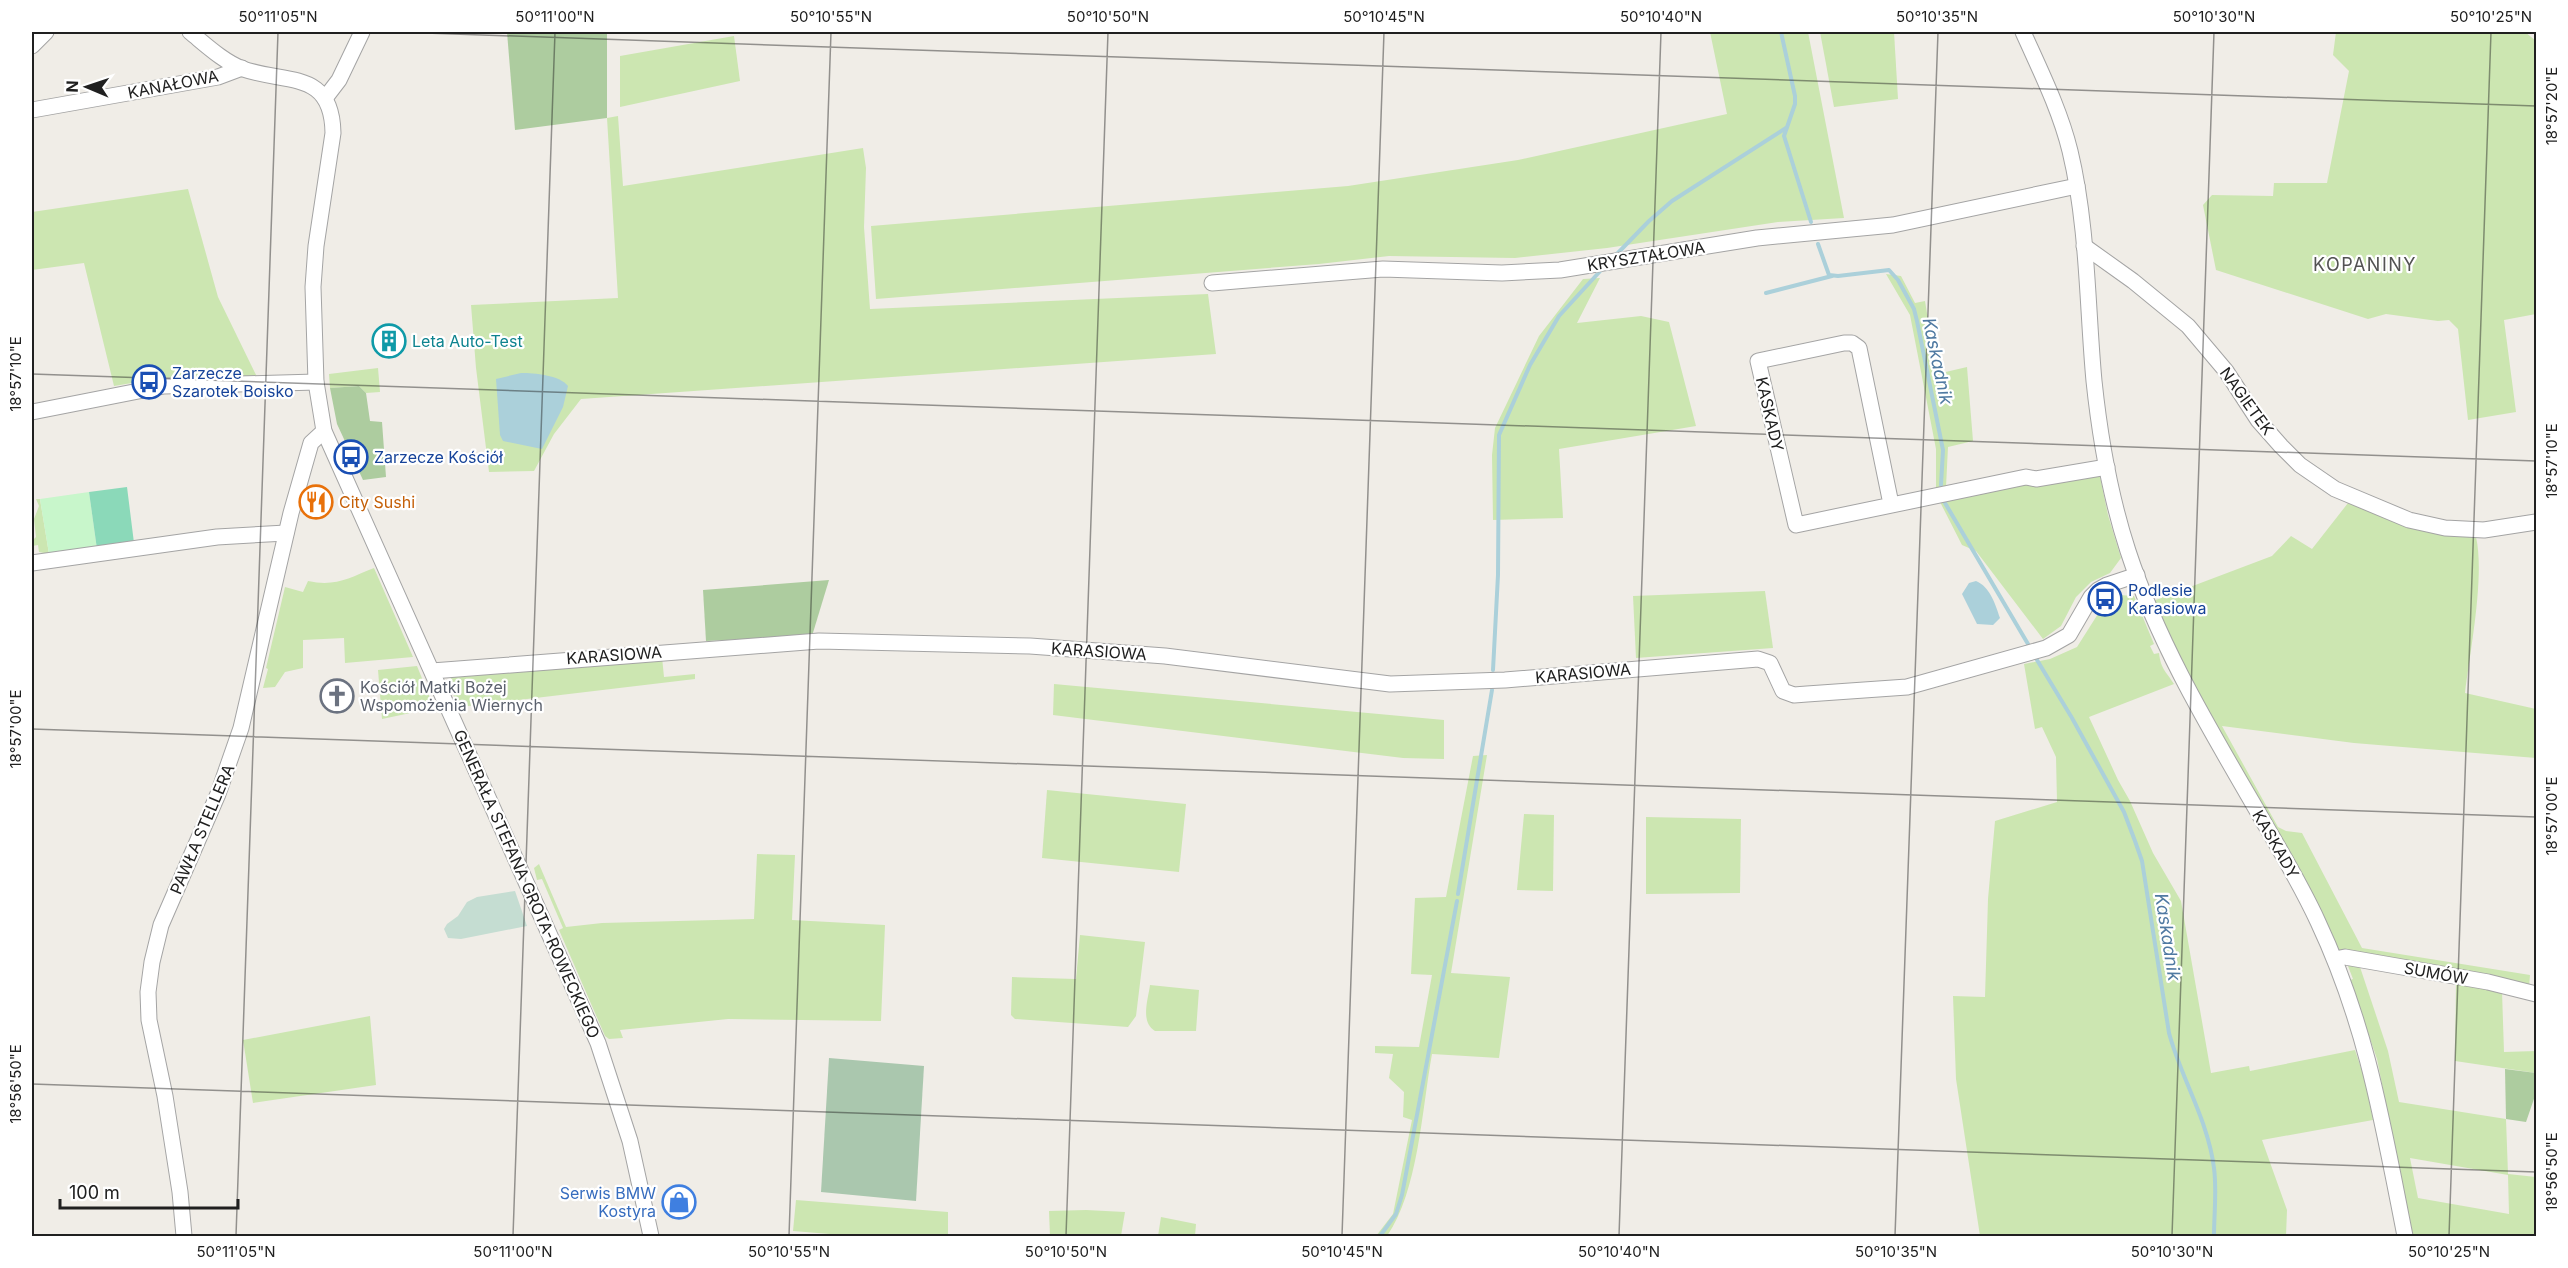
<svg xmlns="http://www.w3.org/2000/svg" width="2568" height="1268" font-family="Inter,sans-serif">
<rect width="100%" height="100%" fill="#f0ede7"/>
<g fill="#cce6b1" fill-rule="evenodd">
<path d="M1710 32H1808L1844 218 1778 222 1607 248 1515 258 1389 256 1319 264 876 299 871 226 1348 186 1518 160 1727 114Z"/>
<path d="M1820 32H1894L1898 99 1834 107Z"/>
<path d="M2336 32H2525L2536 41V314L2504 320 2516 412 2468 420 2458 329 2449 320 2438 321 2386 314 2368 319 2216 270 2203 205 2212 195 2273 196 2274 183H2327L2349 71 2333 55Z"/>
<path d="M734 36 740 81 620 107V56Z"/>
<path d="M618 116 623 186 863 148 866 168 864 227 870 309 1208 294 1216 354 581 399 554 434 534 471 489 472 476 368 471 305 618 298 607 118Z"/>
<path d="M188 189 218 297 258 379 144 381 114 386 84 263 32 270V212Z"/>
<path d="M1886 274 1901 276 1915 303 1925 301 1937 374 1967 367 1973 441 1948 447 1946 487 1936 488V449L1910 315Z"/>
<path d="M1600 278 1577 323 1641 316 1669 322 1696 426 1559 449 1563 518 1493 520 1492 455 1495 428 1539 336 1583 279Z"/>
<path d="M378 368 380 392 366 393 359 386 330 388 329 374Z"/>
<path d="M2099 472 2108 515 2121 558 2110 573 2091 582 2076 597 2061 626 2043 639 1976 551 1962 545 1939 500 2027 482Z"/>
<path d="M36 499H40L49 554 39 552 38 545 32 546V541L36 537 34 519 39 506Z"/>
<path d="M2348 503 2419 530 2476 537C2485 576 2470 651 2465 693L2536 709V758L2354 743 2222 726 2278 827 2286 831 2302 833 2362 948 2530 975 2529 987 2345 953 2337 949 2197 694 2153 601 2272 556 2291 536 2312 549Z"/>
<path d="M374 568 413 657 345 663 344 638 303 640V668L285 672 275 687 263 688 268 669 266 668 285 587 303 592 308 581C335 587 349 578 374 568Z"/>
<path d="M1765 591 1773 648 1636 658 1633 596Z"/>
<path d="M2119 595 2134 596 2154 644 2150 646 2154 654 2159 653C2161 670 2166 671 2174 684L2089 717 2118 780 2130 801 2153 853 2181 901 2211 1073 2249 1066 2250 1071 2355 1050 2366 1083 2373 1120 2262 1140 2287 1210 2286 1236H1980L1956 1079 1953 996 1985 997 1988 899 1995 821 2057 802 2056 757 2042 727 2035 729 2024 664 2050 659 2077 647 2103 606Z"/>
<path d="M662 657 664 677 695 674V679L460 707 448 685 453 675Z"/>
<path d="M417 666 434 708 382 719 378 670Z"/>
<path d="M1054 684 1444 720V759L1403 758 1053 715Z"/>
<path d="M1487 755 1451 973 1510 977 1499 1058 1432 1054C1422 1109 1418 1192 1387 1236H1376L1393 1214 1412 1120 1403 1117 1404 1092 1389 1078 1393 1054 1375 1053V1046L1419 1047 1432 975 1411 974 1415 898 1446 897 1473 756Z"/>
<path d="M1047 790 1186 804 1179 872 1042 858Z"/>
<path d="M1524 814 1554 815 1553 891 1517 890Z"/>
<path d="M1646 817 1741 819 1740 893 1646 894Z"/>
<path d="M757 854 795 855 792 920 885 925 881 1021 728 1019 620 1030 623 1038 609 1039 605 1036 559 930 563 928 542 879 537 880 534 868 539 864 566 927 602 923 754 919Z"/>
<path d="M1080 935 1145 942 1136 1016 1128 1027 1015 1019 1011 1015 1012 977 1076 979Z"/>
<path d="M2350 964 2360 967 2388 1051 2399 1102 2506 1119 2508 1174 2536 1177V1236H2415L2411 1231 2377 1059 2350 980 2353 979 2348 966ZM2410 1158 2508 1175 2509 1214 2418 1198Z"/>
<path d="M2456 981 2502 991 2504 1052 2536 1051V1073L2455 1061Z"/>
<path d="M1150 985 1199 990 1196 1031H1155C1140 1022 1148 1000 1150 985Z"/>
<path d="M370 1016 376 1085 253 1103 243 1040Z"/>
<path d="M796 1200 948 1212V1236H854L793 1231Z"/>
<path d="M1086 1210 1125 1212 1121 1236H1050L1049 1211Z"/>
<path d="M1161 1217 1196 1224 1195 1236H1158Z"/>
</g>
<g fill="#adcc9f">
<path d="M507 32H607V118L515 130Z"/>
<path d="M359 386 366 393 370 421 382 422 386 477 363 480 337 424 330 388Z"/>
<path d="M829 580 812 636 706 641 703 590Z"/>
<path d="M2505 1069 2536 1073V1093L2526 1122 2506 1119Z"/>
</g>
<path fill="#c5ddd2" d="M515 891 527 926 461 939 448 938 444 929 447 924 458 916 467 902 477 897Z"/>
<path fill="#aac7ae" d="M829 1058 924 1066 916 1201 821 1192Z"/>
<path fill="#c8f6cb" d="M89 492 97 549 49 554 40 499Z"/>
<path fill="#8bd9b9" d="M127 487 134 543 97 549 89 492Z"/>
<g fill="#abd0da">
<path d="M521 373C535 373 559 375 568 386L563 407 542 449 503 441 500 435 496 379Z"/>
<path d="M1976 581C1990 587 1995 603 2000 618L1993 625 1977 624 1962 594 1969 583Z"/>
</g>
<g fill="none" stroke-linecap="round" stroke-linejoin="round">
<g stroke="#abd0da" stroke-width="4">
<path d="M1781 32 1795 96V104L1784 136 1811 222"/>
<path d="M1818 244 1829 275 1838 276 1889 270 1898 280 1914 309 1917 321 1943 450 1941 485"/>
<path d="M1615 256 1649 221 1672 201 1786 128"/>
<path d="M1766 293 1832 276"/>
<path d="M1945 503 2028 644"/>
<path d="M2037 660 2072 718 2124 812 2135 841 2142 861 2169 1033C2181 1078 2208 1120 2214 1168 2217 1191 2214 1214 2214 1236"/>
<path d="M1493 670 1498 575 1499 435 1530 365 1559 316 1603 268"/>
<path d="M1458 894 1492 690"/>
<path d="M1380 1236 1396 1214 1402 1195 1457 901"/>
</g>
<g stroke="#a4a4a4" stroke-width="17">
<g id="minor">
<path d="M190 32C206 45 224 62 243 69 287 84 332 70 333 133L316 246 313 287 316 382 324 431 598 1043 630 1141 651 1236"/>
<path d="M2023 32C2040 70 2060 110 2070 151 2088 226 2087 305 2094 381 2100 438 2110 496 2128 551 2160 649 2214 736 2266 826 2284 857 2303 889 2318 922 2367 1026 2383 1125 2405 1236"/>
<path d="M32 46 46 32"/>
<path d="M326 97 339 80 362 32"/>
<path d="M32 110 218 77 242 68"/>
<path d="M2084 246 2133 281 2188 326 2226 371 2258 420 2281 446 2300 465 2335 489 2409 520 2445 528 2484 530 2536 522"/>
<path d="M1212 283 1383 269 1502 273 1560 270 1757 238 1893 225 2077 186"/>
<path d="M32 412 164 386 316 382"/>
<path d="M1891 504 1859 348 1852 343H1844L1758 361 1796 525 2026 477 2036 479 2107 467"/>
<path d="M32 563 217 537 286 533"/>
<path d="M432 671 819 641 1030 646 1165 656 1390 684 1505 680 1758 659 1770 663 1783 691 1794 695 1807 694 1907 687 2046 648 2069 635 2091 597 2098 590 2107 585 2137 575"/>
<path d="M2335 959 2345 957 2488 982 2536 994"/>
<path d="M184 1236 180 1192 165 1096 149 1020 148 992 152 962 161 925 218 794 241 728 291 513 311 443 324 431"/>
</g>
</g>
<use href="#minor" stroke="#fff" stroke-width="15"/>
</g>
<path fill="none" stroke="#202020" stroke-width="1.5" stroke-opacity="0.45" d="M397 32 2536 106M32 374 2536 461M32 729 2536 817M32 1084 2536 1172M236 1236 278 32M513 1236 555 32M789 1236 831 32M1066 1236 1108 32M1342 1236 1384 32M1619 1236 1661 32M1895 1236 1938 32M2172 1236 2214 32M2449 1236 2491 32"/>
<defs>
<g id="building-ring" transform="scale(1.725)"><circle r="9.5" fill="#fff" stroke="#0f9aa8" stroke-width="1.5"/><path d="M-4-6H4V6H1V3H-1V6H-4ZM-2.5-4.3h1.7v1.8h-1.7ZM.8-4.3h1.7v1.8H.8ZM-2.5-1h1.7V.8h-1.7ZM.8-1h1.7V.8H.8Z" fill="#0f9aa8"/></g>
<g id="bus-ring" transform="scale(1.725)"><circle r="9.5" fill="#fff" stroke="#1a4fb4" stroke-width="1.5"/><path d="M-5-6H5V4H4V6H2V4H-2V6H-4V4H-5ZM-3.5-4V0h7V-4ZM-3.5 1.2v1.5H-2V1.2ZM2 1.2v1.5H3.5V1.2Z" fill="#1a4fb4"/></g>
<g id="restaurant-ring" transform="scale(1.725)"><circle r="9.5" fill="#fff" stroke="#e8710a" stroke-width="1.5"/><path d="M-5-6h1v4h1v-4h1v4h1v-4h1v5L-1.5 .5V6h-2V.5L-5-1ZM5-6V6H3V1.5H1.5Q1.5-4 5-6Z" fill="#e8710a"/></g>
<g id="church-ring" transform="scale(1.725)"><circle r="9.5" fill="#fff" stroke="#6b7280" stroke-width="1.5"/><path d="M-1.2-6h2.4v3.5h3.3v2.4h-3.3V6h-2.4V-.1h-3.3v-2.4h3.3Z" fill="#6b7280"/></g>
<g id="shop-ring" transform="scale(1.725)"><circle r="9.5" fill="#fff" stroke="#3f7fe0" stroke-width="1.5"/><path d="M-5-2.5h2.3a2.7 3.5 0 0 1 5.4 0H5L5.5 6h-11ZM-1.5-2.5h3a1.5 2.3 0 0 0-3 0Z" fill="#3f7fe0"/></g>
</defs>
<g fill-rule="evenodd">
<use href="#building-ring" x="389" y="341"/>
<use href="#bus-ring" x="149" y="382"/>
<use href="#bus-ring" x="351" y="457"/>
<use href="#restaurant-ring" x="316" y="502"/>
<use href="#bus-ring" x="2105" y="599"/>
<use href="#church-ring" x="337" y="696"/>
<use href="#shop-ring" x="679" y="1202"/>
</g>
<g text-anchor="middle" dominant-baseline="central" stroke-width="4.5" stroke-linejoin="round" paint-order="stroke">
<g font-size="16" fill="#202020" stroke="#fff">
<text transform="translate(173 84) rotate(-11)">KANAŁOWA</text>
<text transform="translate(1646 256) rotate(-9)">KRYSZTAŁOWA</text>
<text transform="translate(2247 401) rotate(54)">NAGIETEK</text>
<text transform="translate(1770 414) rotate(77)">KASKADY</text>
<text transform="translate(1099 651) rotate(4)">KARASIOWA</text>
<text transform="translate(614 655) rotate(-4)">KARASIOWA</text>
<text transform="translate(1583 673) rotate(-5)">KARASIOWA</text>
<text transform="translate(202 829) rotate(-67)">PAWŁA STELLERA</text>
<text transform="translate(2276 844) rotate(60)">KASKADY</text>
<text transform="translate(527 884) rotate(66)">GENERAŁA STEFANA GROTA-ROWECKIEGO</text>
<text transform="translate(2436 973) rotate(10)">SUMÓW</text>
</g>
<g font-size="16" fill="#0d838f" stroke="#fff" text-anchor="start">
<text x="412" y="341">Leta Auto-Test</text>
</g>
<g font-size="16" fill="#164399" stroke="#fff" text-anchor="start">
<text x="172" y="373">Zarzecze<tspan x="172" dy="18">Szarotek Boisko</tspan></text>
<text x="374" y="457">Zarzecze Kościół</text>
<text x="2128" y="590">Podlesie<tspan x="2128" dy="18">Karasiowa</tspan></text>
</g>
<g font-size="16" fill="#c56008" stroke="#fff" text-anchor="start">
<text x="339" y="502">City Sushi</text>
</g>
<g font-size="16" fill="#5b616d" stroke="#fff" text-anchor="start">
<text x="360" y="687">Kościół Matki Bożej<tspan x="360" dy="18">Wspomożenia Wiernych</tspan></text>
</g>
<g font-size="16" fill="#366cbe" stroke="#fff" text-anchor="end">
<text x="656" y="1193">Serwis BMW<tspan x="656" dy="18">Kostyra</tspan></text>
</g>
<g font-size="18" letter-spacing="1.5" fill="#535353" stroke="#fff">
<text x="2365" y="264">KOPANINY</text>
</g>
<g font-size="18" font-style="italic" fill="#507aa2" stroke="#fff">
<text transform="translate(1938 361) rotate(78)">Kaskadnik</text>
<text transform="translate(2168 937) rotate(81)">Kaskadnik</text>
</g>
</g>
<rect width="2568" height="1268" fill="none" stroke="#ffffff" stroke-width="66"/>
<g transform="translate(87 87) rotate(272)" stroke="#ffffff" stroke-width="4.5" paint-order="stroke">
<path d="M0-4.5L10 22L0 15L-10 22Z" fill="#202020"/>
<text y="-9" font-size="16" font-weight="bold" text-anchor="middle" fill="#202020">N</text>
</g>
<path d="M60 1199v9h178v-9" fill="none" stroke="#202020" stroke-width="3"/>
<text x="69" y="1199" font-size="18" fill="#202020" stroke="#ffffff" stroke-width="4.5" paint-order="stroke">100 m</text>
<rect x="33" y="33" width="2502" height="1202" fill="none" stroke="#202020" stroke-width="2"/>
<g font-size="15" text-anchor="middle" fill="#202020">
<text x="278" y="22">50°11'05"N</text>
<text x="555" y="22">50°11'00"N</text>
<text x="831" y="22">50°10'55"N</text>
<text x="1108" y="22">50°10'50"N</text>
<text x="1384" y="22">50°10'45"N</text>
<text x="1661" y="22">50°10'40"N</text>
<text x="1937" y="22">50°10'35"N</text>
<text x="2214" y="22">50°10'30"N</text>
<text x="2491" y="22">50°10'25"N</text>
<text transform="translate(2552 106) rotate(-90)" y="5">18°57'20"E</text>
<text transform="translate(16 374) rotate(-90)" y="5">18°57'10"E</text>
<text transform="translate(2552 461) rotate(-90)" y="5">18°57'10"E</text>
<text transform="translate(16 729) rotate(-90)" y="5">18°57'00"E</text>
<text transform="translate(2552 816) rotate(-90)" y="5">18°57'00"E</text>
<text transform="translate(16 1084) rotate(-90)" y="5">18°56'50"E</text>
<text transform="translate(2552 1172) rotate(-90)" y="5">18°56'50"E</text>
<text x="236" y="1257">50°11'05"N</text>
<text x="513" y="1257">50°11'00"N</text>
<text x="789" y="1257">50°10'55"N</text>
<text x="1066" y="1257">50°10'50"N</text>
<text x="1342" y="1257">50°10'45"N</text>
<text x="1619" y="1257">50°10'40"N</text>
<text x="1896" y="1257">50°10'35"N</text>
<text x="2172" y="1257">50°10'30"N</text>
<text x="2449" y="1257">50°10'25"N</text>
</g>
</svg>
